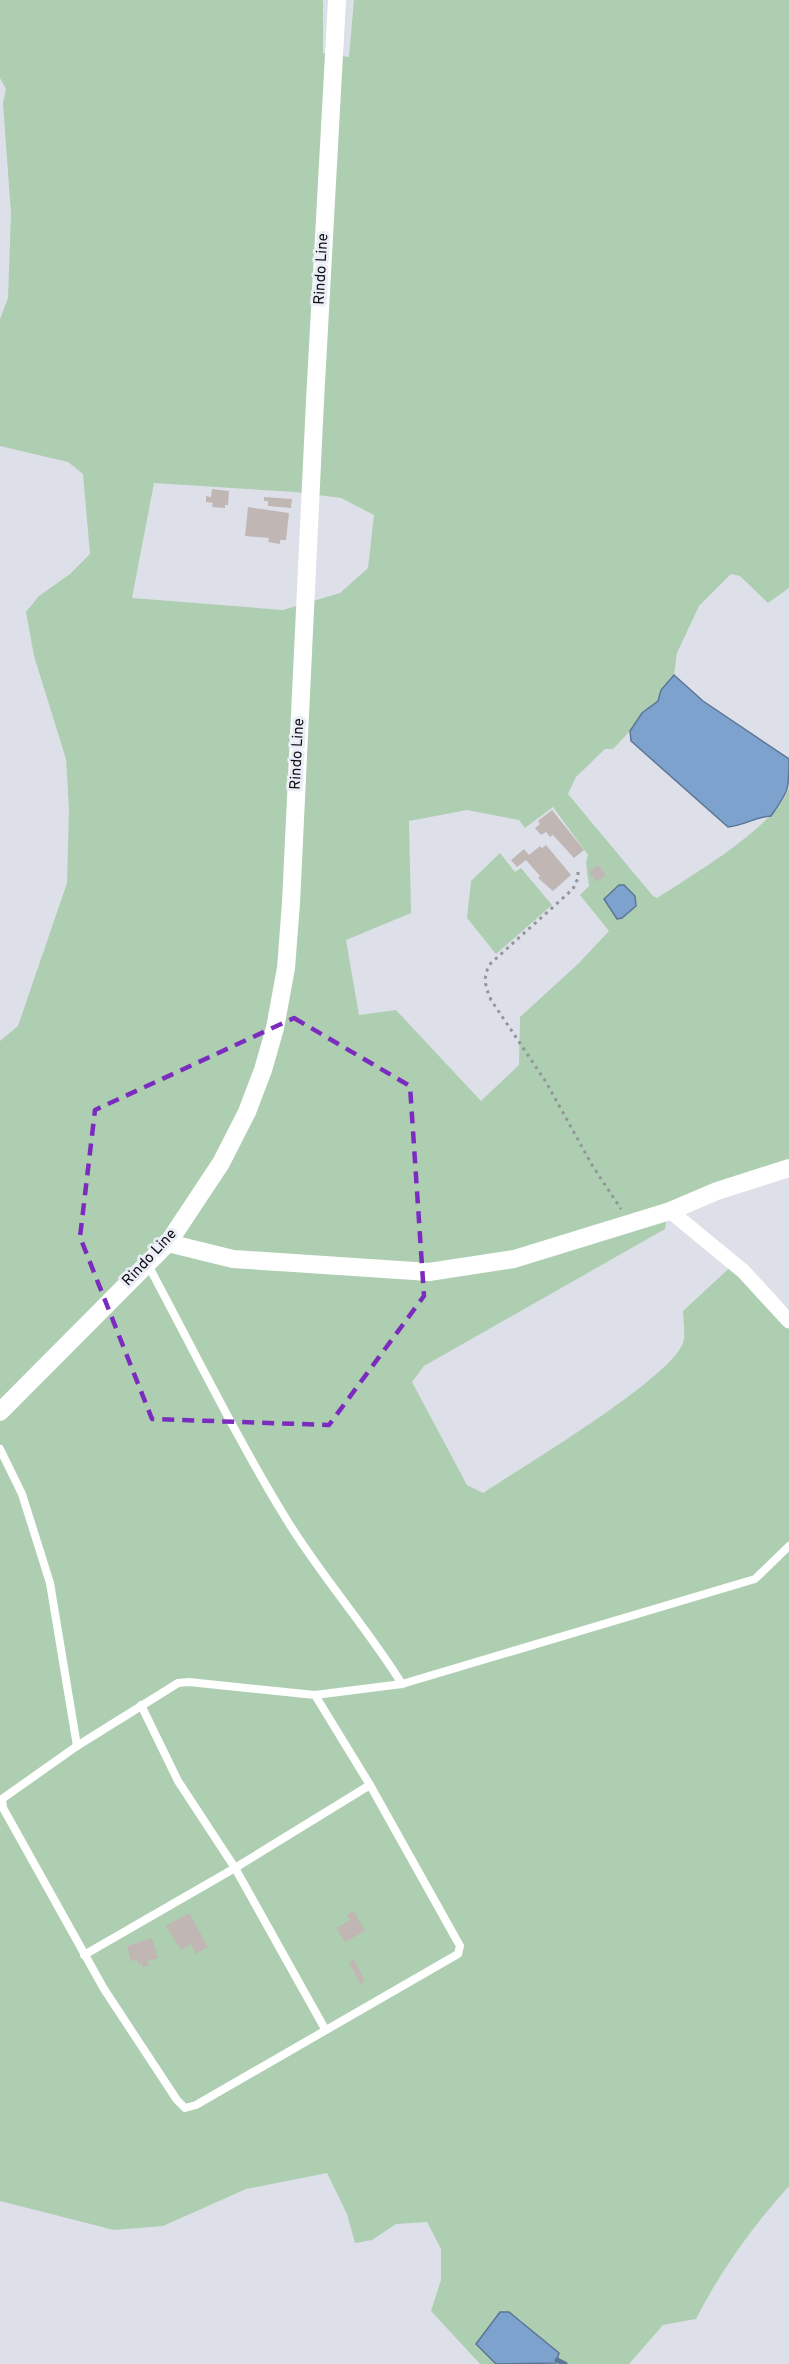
<svg xmlns="http://www.w3.org/2000/svg" width="789" height="2364" font-family="Overpass,sans-serif">
<rect width="100%" height="100%" fill="#dee0e9"/>
<g fill="#aeceb1" fill-rule="evenodd">
<path d="M0 0H323V53L349 57 354 0H789V588L768 603 740 576 731 574 699 606 677 653 674 675 661 690 658 701 642 713 630 731 613 749H605L576 777 568 794 653 896 657 898C691 876 776 826 789 788V1166L668 1208 665 1229 424 1366 412 1382 467 1485 483 1493C522 1467 669 1380 683 1343 686 1335 683 1320 683 1311L737 1261 789 1309V2186C752 2227 721 2270 696 2319L663 2325 629 2364H554L558 2353 529 2331 520 2319 476 2344 496 2364H480L431 2311 441 2280V2249L427 2222 396 2224 372 2240 355 2243 347 2214 327 2173 246 2189 163 2226 114 2230 0 2201V1041L18 1026 67 883 69 809 66 759 34 656 26 612 39 596 70 574 90 554 83 474 68 462 0 446V319L8 298 11 214 3 103 6 89 0 78ZM154 483 295 492 341 498 374 515 368 568 340 593 283 610 132 598ZM553 807 588 855 586 863 589 886 580 895 609 931 578 964 520 1017 519 1065 481 1101 396 1010 359 1015 346 940 411 913 409 821 467 810 519 820 525 828Z"/>
<path d="M500 853 515 872 521 868 552 905 496 954 467 918 471 881Z"/>
</g>
<g fill="#7da2cd" stroke="#5c7695" stroke-width="1.5">
<path d="M674 675 703 701 789 759C789 791 789 790 771 816 755 817 743 826 728 827L631 741 630 731 642 713 658 701 661 690Z"/>
<path d="M619 885H624L635 896 636 906 622 918 617 919 604 899Z"/>
<path d="M500 2312H509L559 2353 556 2363 496 2364 476 2344Z"/>
</g>
<g fill="none" stroke-linecap="round" stroke-linejoin="round">
<path stroke="#5c7695" stroke-width="5" d="M557 2360 565 2364"/>
</g>
<g fill="#c0b6b4">
<path d="M212 489 229 491 228 505H225V508L212 507 213 503 206 502V496L211 497Z"/>
<path d="M264 497 292 499 291 508 268 506V501H264Z"/>
<path d="M248 507 289 513 286 540H280V544L268 542 269 538 245 536Z"/>
<path d="M552 810 584 850 574 858 553 835 550 837 546 832 541 835 535 828 540 824 538 821Z"/>
<path d="M546 845 571 875 553 891 538 878 540 876 526 860 517 867 511 860 524 849 529 855 540 846 542 848Z"/>
<path d="M598 865 606 875 597 882 589 872Z"/>
<path d="M354 1911 365 1931 345 1942 336 1928 350 1920 347 1915Z"/>
<path d="M189 1913 208 1947 196 1954 191 1944 181 1950 166 1926Z"/>
<path d="M152 1938 158 1958 148 1961 149 1965 143 1967 141 1963 138 1964 137 1960 131 1961 127 1946Z"/>
<path d="M354 1959 365 1982 360 1984 349 1962Z"/>
</g>
<g fill="none" stroke-linecap="round" stroke-linejoin="round">
<path stroke="#93959b" stroke-width="3" stroke-dasharray="3 4.5" stroke-linecap="butt" d="M578 872V878L573 889 491 963C482 976 485 986 491 1000L546 1082 592 1165 621 1209"/>
<g stroke="#fff" stroke-width="8">
<path d="M148 1265C193 1349 235 1435 285 1517 320 1575 366 1626 402 1684"/>
<path d="M0 1449 22 1494 50 1583 77 1746"/>
<path d="M315 1695 370 1785 460 1946 458 1954 196 2105 185 2108 177 2100 104 1989 3 1808 2 1799 77 1746 178 1683 189 1682 315 1695 402 1684 755 1579 789 1546"/>
<path d="M141 1705 178 1781 235 1868 325 2029"/>
<path d="M84 1955 235 1868 370 1785"/>
</g>
<path stroke="#fff" stroke-width="15" d="M670 1211 743 1271 789 1321"/>
<g stroke="#fff" stroke-width="18">
<path d="M168 1243 233 1259 429 1272 514 1259 670 1211 717 1191 789 1168"/>
<path d="M0 1412 168 1243 221 1163 247 1112 263 1070 275 1028 286 968 291 903 315 401 337 0"/>
</g>
</g>
<path fill="none" stroke="#7b2cbf" stroke-width="4.5" stroke-dasharray="12 8" stroke-linejoin="round" d="M294 1018 410 1086 424 1296 329 1425 152 1419 80 1237 95 1110Z"/>
<g text-anchor="middle" dominant-baseline="central" stroke-width="6" stroke-linejoin="round" paint-order="stroke">
<g font-size="15" fill="#0e0f12" stroke="#ebeef7">
<text transform="translate(322 269) rotate(-87)">Rindo Line</text>
<text transform="translate(298 754) rotate(-87)">Rindo Line</text>
<text transform="translate(150 1258) rotate(-47)">Rindo Line</text>
</g>
</g>
</svg>
